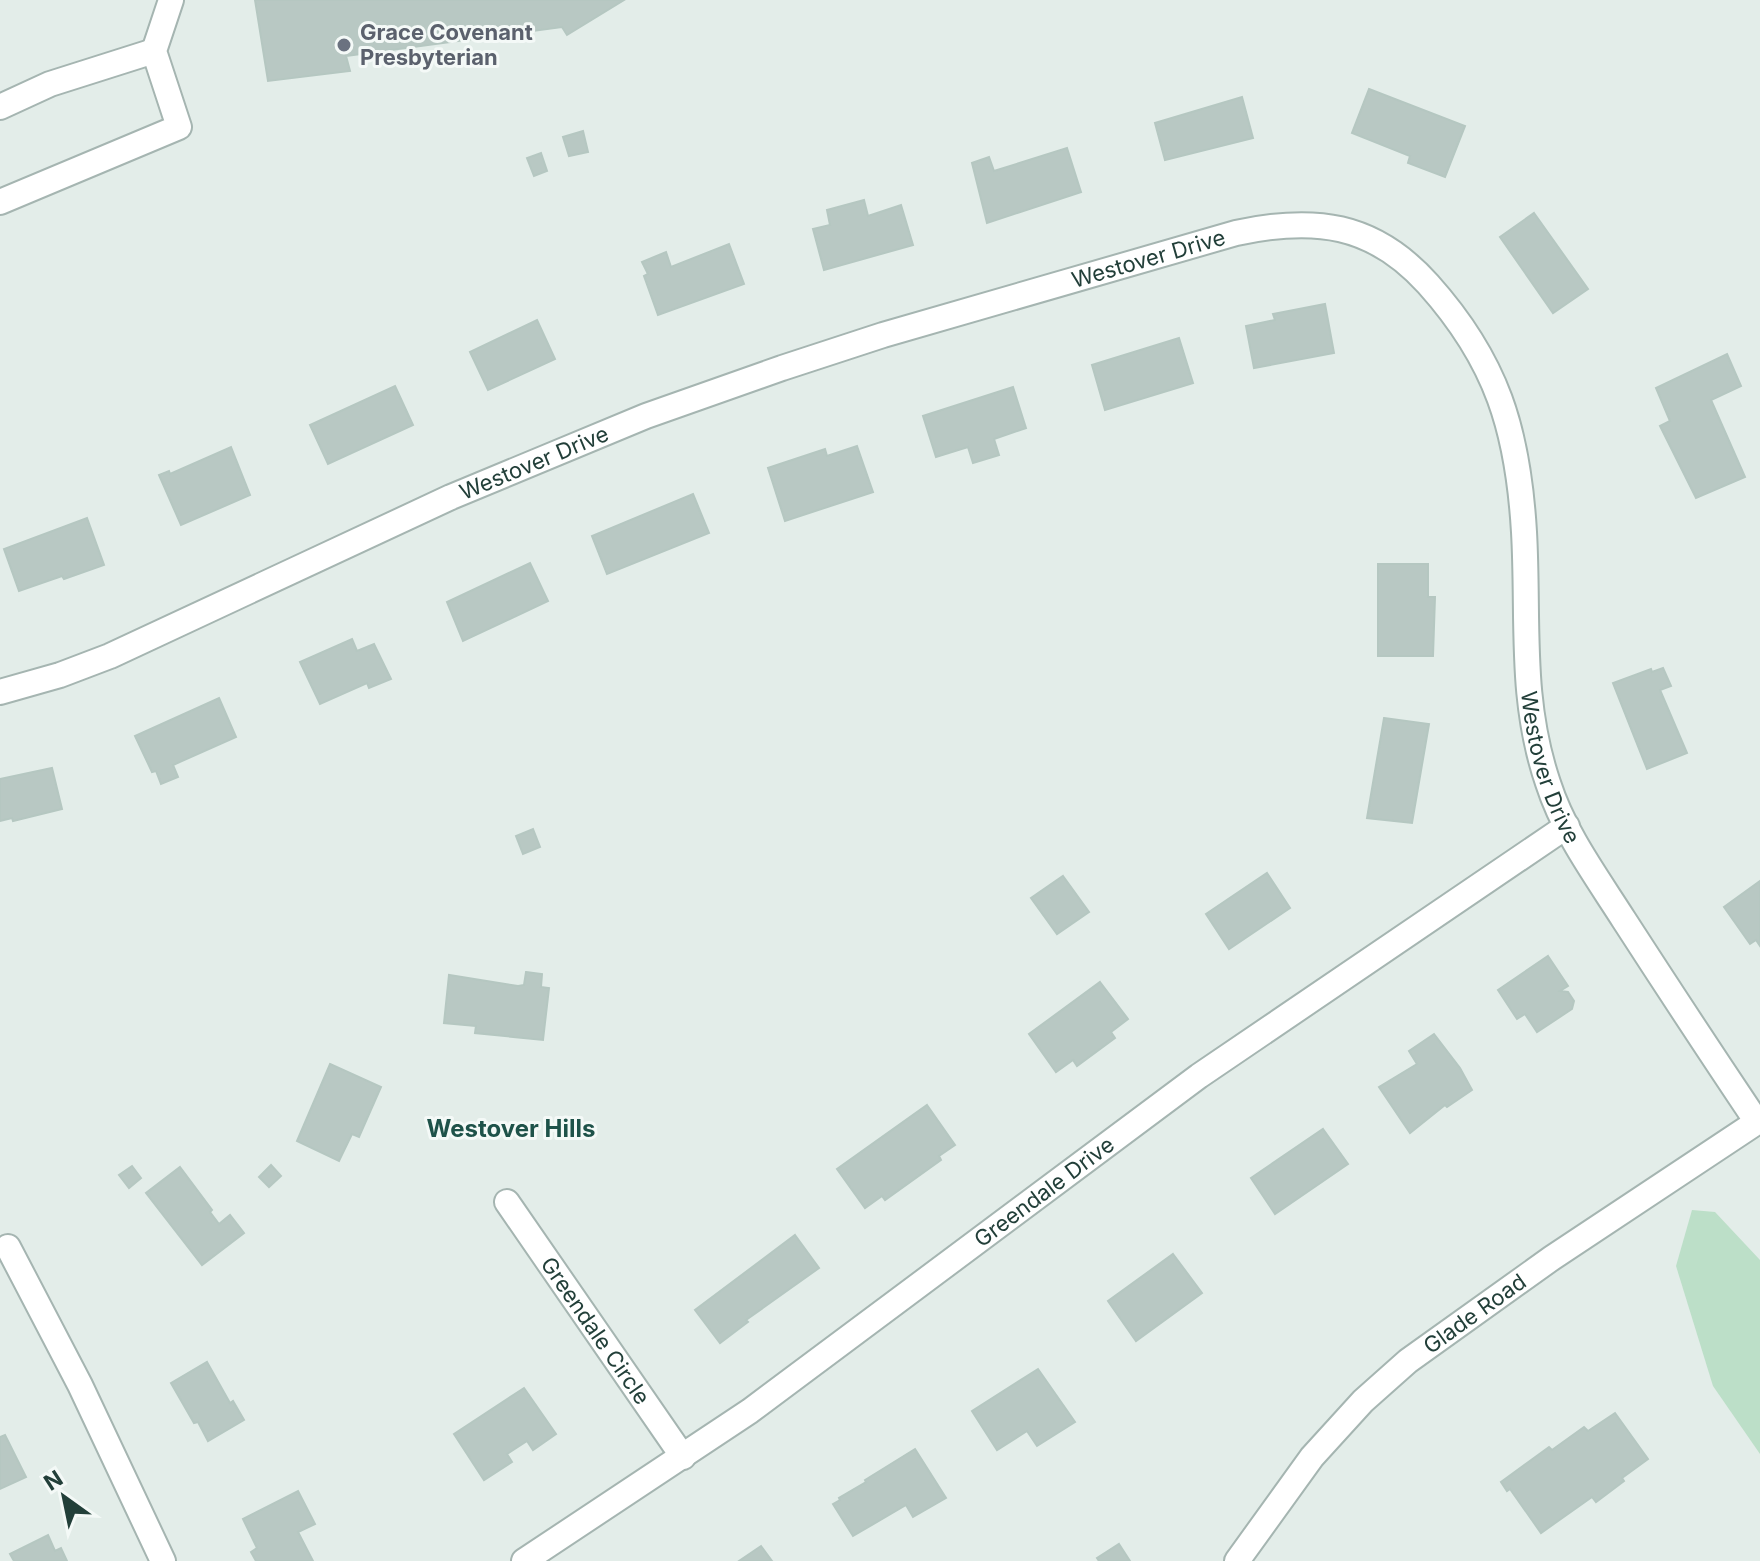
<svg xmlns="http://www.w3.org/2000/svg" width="1760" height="1561" font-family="Inter,sans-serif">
<rect width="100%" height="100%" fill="#e3ede9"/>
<path fill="#bcdfc8" d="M1692 1210 1715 1212 1760 1260V1454L1713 1386 1676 1266Z"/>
<g fill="#b8c8c3" stroke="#b5c7c1" stroke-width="2">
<path d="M255 0H624L567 35 562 27 346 56 350 71 268 81Z"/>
<path d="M1369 89 1465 126 1445 177 1408 163 1410 156 1352 133Z"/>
<path d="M1242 97 1253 138 1165 160 1155 123Z"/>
<path d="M583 131 588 152 569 156 563 137Z"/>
<path d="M1067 148 1081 192 987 223 972 163 989 157 994 171Z"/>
<path d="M541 153 547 171 534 176 527 158Z"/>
<path d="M864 200 868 216 901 205 913 245 824 270 813 229 830 225 827 210Z"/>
<path d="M1534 213 1588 289 1553 313 1500 237Z"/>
<path d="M729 244 744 284 658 315 644 276 648 274 642 262 666 252 671 267Z"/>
<path d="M1325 304 1334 353 1254 368 1246 326 1275 320 1273 314Z"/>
<path d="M537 320 555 359 488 390 470 352Z"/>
<path d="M1179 338 1193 383 1105 410 1092 365Z"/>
<path d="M1727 354 1741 386 1711 400 1745 477 1696 498 1660 426 1670 421 1656 388Z"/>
<path d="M395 386 413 425 328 464 310 425Z"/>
<path d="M1013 387 1026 428 994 439 999 455 973 463 968 447 936 457 923 416Z"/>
<path d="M857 446 873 492 785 521 768 468 825 449 827 456Z"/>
<path d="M231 447 250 495 181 525 159 475 169 471 170 474Z"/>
<path d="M693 494 709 533 607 574 592 536Z"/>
<path d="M87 518 104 565 64 579 62 576 19 591 4 549Z"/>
<path d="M530 563 548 601 463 641 447 602Z"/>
<path d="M1378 564H1428V597H1435L1433 656H1378Z"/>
<path d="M352 639 357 651 374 644 391 679 369 688 367 683 320 704 300 662Z"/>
<path d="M1663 668 1671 686 1660 690 1687 753 1647 769 1613 683 1651 669 1652 672Z"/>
<path d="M219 698 236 737 173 765 178 777 161 784 156 771 152 772 135 736Z"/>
<path d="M1384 718 1429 724 1412 823 1367 818Z"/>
<path d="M52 768 62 809 13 821 12 818 0 821V779Z"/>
<path d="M533 829 540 847 523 854 516 836Z"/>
<path d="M1267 873 1290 908 1229 949 1206 914Z"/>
<path d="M1063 876 1089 912 1057 934 1031 898Z"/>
<path d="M1760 881V946L1756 940 1750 944 1724 907Z"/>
<path d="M1548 956 1568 986 1560 991 1568 992 1574 1001 1572 1009 1537 1032 1525 1014 1517 1019 1498 990Z"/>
<path d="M526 972 542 974 541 987 549 988 543 1040 475 1033 476 1026 444 1023 449 975 518 986 524 985Z"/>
<path d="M1100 982 1128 1019 1111 1032 1115 1038 1077 1066 1073 1060 1056 1072 1029 1034Z"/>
<path d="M1434 1034 1460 1068 1472 1090 1447 1107 1445 1105 1410 1133 1379 1087 1417 1064 1409 1051Z"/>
<path d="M330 1064 381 1087 359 1137 352 1134 339 1161 297 1141Z"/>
<path d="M927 1105 955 1145 939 1156 941 1160 885 1200 882 1196 865 1208 837 1169Z"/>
<path d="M1323 1129 1348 1164 1275 1214 1251 1178Z"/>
<path d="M271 1165 281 1176 269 1187 259 1177Z"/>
<path d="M132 1166 141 1178 129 1188 119 1175Z"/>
<path d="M180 1167 212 1210 210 1212 219 1224 230 1215 244 1233 202 1265 146 1193Z"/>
<path d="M795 1235 819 1268 746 1320 748 1322 720 1343 695 1310Z"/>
<path d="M1173 1254 1202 1293 1136 1341 1108 1301Z"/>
<path d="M207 1362 230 1403 233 1401 244 1420 208 1441 198 1422 194 1423 171 1383Z"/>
<path d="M1038 1369 1075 1422 1037 1446 1027 1431 997 1450 972 1411Z"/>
<path d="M524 1388 556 1434 533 1450 527 1441 507 1454 512 1462 484 1480 454 1434Z"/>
<path d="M1615 1413 1648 1459 1622 1478 1624 1481 1596 1502 1592 1497 1541 1533 1510 1489 1507 1491 1501 1482 1549 1447 1552 1450 1584 1427 1588 1431Z"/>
<path d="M5 1435 26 1477 0 1489V1437Z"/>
<path d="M915 1449 946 1498 913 1517 906 1505 853 1536 833 1504 840 1500 839 1498 866 1482 865 1480Z"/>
<path d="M298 1491 315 1524 298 1532 313 1561H256L251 1552 257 1548 243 1519Z"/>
<path d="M48 1535 55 1551 61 1548 67 1561H14L10 1554Z"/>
<path d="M1119 1544 1130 1561H1099L1097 1558Z"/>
<path d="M761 1546 772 1561H739Z"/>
</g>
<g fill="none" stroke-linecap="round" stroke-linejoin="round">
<g stroke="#a5b5b1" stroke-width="28">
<g id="minor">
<path d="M0 107 50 84 154 51"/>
<path d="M0 202 179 127 154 51 171 0"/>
<path id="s1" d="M0 692 60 675 110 656 451 497 646 416 782 368 883 335 1236 233C1314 216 1373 223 1428 284 1497 361 1518 430 1524 532 1529 619 1519 698 1548 783 1564 833 1596 876 1624 920 1668 988 1712 1055 1757 1122"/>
<path id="s2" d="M507 1202 683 1457"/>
<path d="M8 1247 80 1385 163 1561"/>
<path id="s3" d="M524 1561 750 1411 1199 1076 1567 826"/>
<path id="s4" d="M1237 1561 1312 1457 1363 1401 1408 1361 1552 1258 1760 1120"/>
</g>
</g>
<use href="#minor" stroke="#fff" stroke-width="24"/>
</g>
<circle fill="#6b7280" stroke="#f4f9f7" stroke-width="3" cx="344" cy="45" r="8"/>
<g text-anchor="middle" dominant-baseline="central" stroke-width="6" stroke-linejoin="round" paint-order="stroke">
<g font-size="22" font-weight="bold" fill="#5b616d" stroke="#f4f9f7" text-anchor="start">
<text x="360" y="32">Grace Covenant<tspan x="360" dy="25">Presbyterian</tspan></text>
</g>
<g font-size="22" fill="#223f39" stroke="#f4f9f7">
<text stroke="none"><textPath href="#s1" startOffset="1230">Westover Drive</textPath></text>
<text stroke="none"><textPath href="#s1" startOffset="582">Westover Drive</textPath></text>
<text stroke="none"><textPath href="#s1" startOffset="2042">Westover Drive</textPath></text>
<text stroke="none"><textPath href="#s3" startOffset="638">Greendale Drive</textPath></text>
<text stroke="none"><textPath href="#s4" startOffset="346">Glade Road</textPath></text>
<text stroke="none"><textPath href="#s2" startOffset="156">Greendale Circle</textPath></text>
</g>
<g font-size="24" font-weight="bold" fill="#1e5249" stroke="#f4f9f7">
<text x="511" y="1128">Westover Hills</text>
</g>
</g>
<g transform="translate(64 1497) rotate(327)" stroke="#f4f9f7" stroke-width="6" paint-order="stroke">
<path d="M0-6L14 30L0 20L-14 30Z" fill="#223f39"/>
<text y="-12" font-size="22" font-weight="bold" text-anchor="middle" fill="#223f39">N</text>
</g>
</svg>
